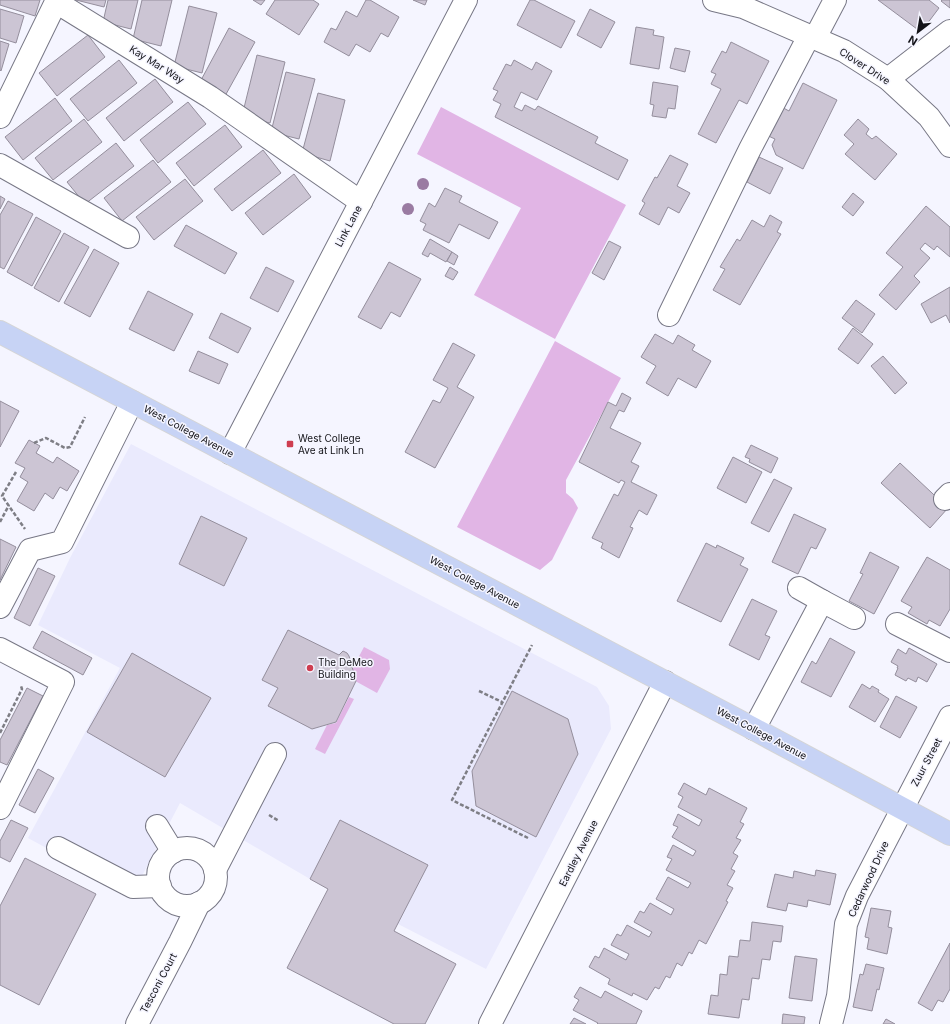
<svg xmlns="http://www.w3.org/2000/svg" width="950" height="1024" font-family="Inter,sans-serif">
<rect width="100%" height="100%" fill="#f5f5ff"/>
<path fill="#eaeafd" d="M131 444 597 687 609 706 611 729 486 969 310 879 180 803 132 895 28 838 120 668 38 625 70 558Z"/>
<g fill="#e1b5e5">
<path d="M441 107 626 205 555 339 474 295 521 208 417 154Z"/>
<path d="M555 341 621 378 566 480V493L573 499 578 508 552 560 540 570 457 527Z"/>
<path d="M364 647 389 660 390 669 377 693 348 677Z"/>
<path d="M349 697 354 699 325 754 315 749 327 725 336 723Z"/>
</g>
<g fill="#ccc5d4" stroke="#948e9c">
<path d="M0 0H40L35 16 0 5Z"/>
<path d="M76 0H106L104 7Z"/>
<path d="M108 0H138L131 29 103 22Z"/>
<path d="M142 0H172L161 46 133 39Z"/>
<path d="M253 0H265L261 5Z"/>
<path d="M275 0H313L319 4 299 35 266 14Z"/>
<path d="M366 0H370L399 17 388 37 381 33 370 52 356 44 349 56 324 42 331 28 336 30 346 11 357 17Z"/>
<path d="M413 0H427L425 5Z"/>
<path d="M530 0H534L575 21 561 48 517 25Z"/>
<path d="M878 0H929L939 8 921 32Z"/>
<path d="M942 0H950V8L941 1Z"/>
<path d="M189 6 217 13 202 73 174 66Z"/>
<path d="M0 9 24 16 16 43 0 38Z"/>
<path d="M590 9 615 22 601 48 577 35Z"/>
<path d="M636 27 654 30 653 35 664 37 659 69 630 64Z"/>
<path d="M229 28 255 42 225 96 200 82Z"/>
<path d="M88 35 105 57 57 96 39 73Z"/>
<path d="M0 41 9 44 1 71 0 70Z"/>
<path d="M731 42 769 61 747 104 739 100 716 143 698 134 721 89 711 84 716 74 711 72 722 51 726 53Z"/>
<path d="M675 48 690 51 685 72 670 68Z"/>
<path d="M257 55 285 62 270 123 242 116Z"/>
<path d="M119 60 137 83 88 121 70 99Z"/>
<path d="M514 60 532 70 536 62 552 71 537 100 521 92 514 107 522 111 525 105 535 110 538 106 598 137 595 143 628 160 618 180 495 117 501 104 493 100 498 91 493 89 506 64 511 66Z"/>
<path d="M286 72 315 79 299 139 271 132Z"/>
<path d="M155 79 173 102 124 141 106 118Z"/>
<path d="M653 82 678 86 675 109 668 108 666 118 652 116 654 105 650 104Z"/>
<path d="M803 83 837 100 803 169 776 155 772 145 775 139 764 134 778 105 789 111Z"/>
<path d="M318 93 345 100 330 161 302 153Z"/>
<path d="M55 98 72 121 23 160 5 137Z"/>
<path d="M188 102 206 124 158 163 140 140Z"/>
<path d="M84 119 102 142 53 180 35 158Z"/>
<path d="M858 119 869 129 866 134 872 139 876 136 897 154 875 180 845 154 854 144 844 135Z"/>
<path d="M225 125 242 147 194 186 176 163Z"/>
<path d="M116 143 134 166 85 204 67 182Z"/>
<path d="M263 150 281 173 232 211 214 189Z"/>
<path d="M670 155 688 164 677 186 690 193 679 213 668 207 659 225 639 214 645 203 642 201 655 177 657 178Z"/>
<path d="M759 157 783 168 770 194 747 182Z"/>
<path d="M153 160 171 182 122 221 104 198Z"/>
<path d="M294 174 311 197 263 235 245 213Z"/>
<path d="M185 179 203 201 154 240 136 217Z"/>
<path d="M445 188 462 196 459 202 498 222 489 239 459 224 449 243 423 230 426 224 420 221 429 203 435 207Z"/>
<path d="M853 193 864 202 853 216 842 207Z"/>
<path d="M0 196 5 199 0 209Z"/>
<path d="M8 201 33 214 4 269 0 267V215Z"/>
<path d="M926 206 950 227V257L937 246 934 250 925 243 920 249 930 258 914 276 920 282 896 310 879 295 903 267 886 253Z"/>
<path d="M770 215 782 222 777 232 781 234 740 305 713 290 725 269 720 267 737 239 740 241 752 220 764 227Z"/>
<path d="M36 217 61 231 32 286 7 272Z"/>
<path d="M186 225 237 253 225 274 174 246Z"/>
<path d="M64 233 89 247 59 302 34 288Z"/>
<path d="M430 239 452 252 446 262 430 253 428 257 422 254Z"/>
<path d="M609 241 621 247 604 280 592 273Z"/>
<path d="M94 249 119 263 90 317 64 303Z"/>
<path d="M452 252 458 256 454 265 447 261Z"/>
<path d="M389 262 421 279 400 317 391 312 381 329 358 317Z"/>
<path d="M266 267 294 281 278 312 250 298Z"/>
<path d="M450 267 458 272 453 280 445 276Z"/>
<path d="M950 287V323L946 315 931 323 921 304Z"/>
<path d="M148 291 193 314 174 351 129 329Z"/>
<path d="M856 300 875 314 862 333 842 318Z"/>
<path d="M221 313 251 328 238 353 209 338Z"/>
<path d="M853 328 873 344 858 364 838 349Z"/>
<path d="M655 334 673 344 678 335 695 345 692 350 711 361 696 388 678 378 668 396 646 383 656 366 641 357Z"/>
<path d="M453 343 475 355 457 387 474 397 435 468 405 452 433 400 440 403 448 388 433 380Z"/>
<path d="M198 351 228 364 219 384 189 371Z"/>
<path d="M883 356 907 383 895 394 871 366Z"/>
<path d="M622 393 631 398 624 412 619 410 610 428 641 443 631 462 639 466 631 482 657 495 647 515 639 510 630 527 633 528 619 558 601 548 603 543 592 538 614 494 618 496 625 482 621 480 619 483 579 462 608 402 616 406Z"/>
<path d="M0 401 19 411 0 447Z"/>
<path d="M29 440 40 446 36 453 53 463 57 457 79 471 67 491 60 487 53 499 45 493 34 511 17 501 28 482 20 477 25 468 15 463Z"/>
<path d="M751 445 778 458 771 473 749 462 750 459 745 457Z"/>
<path d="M733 457 762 472 746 503 717 488Z"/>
<path d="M900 463 948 508 930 528 881 483Z"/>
<path d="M774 479 792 488 769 532 751 523Z"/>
<path d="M794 514 826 529 816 549 811 547 798 574 772 562Z"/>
<path d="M201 516 247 538 224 586 179 564Z"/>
<path d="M0 539 16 547 0 580Z"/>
<path d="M706 543 716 548 717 545 744 558 740 565 748 569 721 622 677 601Z"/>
<path d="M870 552 899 567 874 614 849 601 863 574 860 573Z"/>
<path d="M927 557 950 570V609L940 626 929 620 927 624 908 613 912 607 901 601Z"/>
<path d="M38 568 55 576 30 626 14 618Z"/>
<path d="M752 599 777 611 765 635 770 637 759 660 729 645Z"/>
<path d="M288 630 339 655 343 651 347 653 349 656 356 681 336 722 312 729 268 706 278 688 262 680Z"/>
<path d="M42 631 92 658 83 675 33 648Z"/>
<path d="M830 638 855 652 831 697 801 682 812 661 816 664Z"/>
<path d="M909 648 937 664 927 682 918 677 916 682 908 678 906 681 895 675 898 668H897L898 666 891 662 898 649 906 654Z"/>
<path d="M132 653 211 698 165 777 87 732Z"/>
<path d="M862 684 870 689 872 686 879 690 878 692 889 699 875 722 849 707Z"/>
<path d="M27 688 43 696 7 765 0 762V740Z"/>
<path d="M512 691 568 719 578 754 536 837 476 806 472 771Z"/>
<path d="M896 696 917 707 900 738 880 727Z"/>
<path d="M38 769 54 778 35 813 19 805Z"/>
<path d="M684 783 706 795 709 788 747 808 740 822 744 824 736 838 741 840 733 853 738 856 731 869 735 871 727 885 733 888 726 901 728 902 706 944 699 940 692 954 689 952 682 966 677 963 670 978 666 976 659 989 655 987 647 1000 633 993 632 996 608 984 610 979 589 967 595 956 599 958 604 948 626 960 629 954 611 945 617 934 621 936 627 925 649 937 652 932 634 922 640 911 644 913 650 903 671 915 674 909 656 899 668 877 688 888 691 883 666 870 672 859 667 857 673 845 693 856 696 851 672 837 678 827 673 825 678 814 699 826 702 820 678 807 683 797 678 794Z"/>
<path d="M11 820 28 828 10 862 0 857V841Z"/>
<path d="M340 820 428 865 394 931 456 964 425 1024H394L287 968 328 889 310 879Z"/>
<path d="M25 858 96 894 39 1005 0 985V906Z"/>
<path d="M816 870 836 874 830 905 808 900 807 907 788 903 786 911 767 907 775 874 793 878 794 871 815 876Z"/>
<path d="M871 908 891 911 888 927 892 928 887 954 867 949 869 938 865 937Z"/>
<path d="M752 922 783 926 781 942 773 941 770 960 762 959 759 979 752 978 749 1000 742 999 739 1018 708 1014 711 995 718 996 720 974 727 975 729 956 738 957 740 940 750 941Z"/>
<path d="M950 943V989L943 1002 938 1000 932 1011 918 1003Z"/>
<path d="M795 956 817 959 812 1001 789 998Z"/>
<path d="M866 964 884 968 879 990 877 989 872 1011 853 1007 860 974 863 975Z"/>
<path d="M580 987 601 998 605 991 642 1011 636 1024H597L598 1023 573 1010 579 1000 574 997Z"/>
<path d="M783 1014 805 1017 804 1024H782Z"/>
<path d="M574 1018 586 1024H570Z"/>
<path d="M886 1019 895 1024H883Z"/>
</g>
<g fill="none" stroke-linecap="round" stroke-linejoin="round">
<g stroke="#777785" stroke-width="24">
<g id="minor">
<path d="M714 0 743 7 844 51 888 79 929 117 950 146"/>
<path d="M815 38 835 0"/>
<path d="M888 79 950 31"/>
<path d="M0 117 56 2 210 97 361 202"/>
<path d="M0 165 128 237"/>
<path d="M669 315 750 149 809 36"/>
<path d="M230 453 466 0"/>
<path d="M945 499 950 494"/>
<path d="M799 588 822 601"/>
<path d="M0 607 30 550 62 542 132 402"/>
<path d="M897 624 950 651"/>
<path d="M0 649 63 682 0 808"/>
<path d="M754 729 822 601 854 618"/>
<path d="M157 826 173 852"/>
<path d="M58 848 133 887 160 886"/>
<circle cx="187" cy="877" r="29"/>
<path d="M215 870 275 754"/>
<path d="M137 1024 180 942 199 903"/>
<path d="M490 1024 665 682"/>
<path d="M831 1024 838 996 846 924 857 896 950 717"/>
</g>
</g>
<g stroke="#d5d5d5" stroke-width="24">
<path id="major" d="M0 332 754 729 950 834"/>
</g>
<g stroke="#7e7e85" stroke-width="2.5" stroke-dasharray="4 2" stroke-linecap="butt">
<path d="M34 443 46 438 65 448 70 447 85 417"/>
<path d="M16 472 2 496 25 529"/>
<path d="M0 522 9 505"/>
<path d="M479 691 502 702"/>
<path d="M0 733 22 689 21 686"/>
<path d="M269 815 279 821"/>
<path d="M528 838 452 800 532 645"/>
</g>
<use href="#minor" stroke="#fff" stroke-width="22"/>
<use href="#major" stroke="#c7d3f5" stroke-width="22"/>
</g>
<g fill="#9a7ba2">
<circle cx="423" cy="184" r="6"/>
<circle cx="408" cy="209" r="6"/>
</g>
<g fill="#ce3d50" stroke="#f5f5ff" stroke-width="1.5">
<rect x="286" y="440" width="8" height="8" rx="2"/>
<circle cx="310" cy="668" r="4"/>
</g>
<g text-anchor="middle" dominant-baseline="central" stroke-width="3" stroke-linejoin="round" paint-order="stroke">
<g font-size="10" fill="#131318" stroke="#f5f5ff">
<text transform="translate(157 64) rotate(32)">Kay Mar Way</text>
<text transform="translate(865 66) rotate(33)">Clover Drive</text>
<text transform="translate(348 226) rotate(-62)">Link Lane</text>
<text transform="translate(189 431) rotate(28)">West College Avenue</text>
<text transform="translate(475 582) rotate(28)">West College Avenue</text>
<text transform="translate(762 733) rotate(28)">West College Avenue</text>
<text transform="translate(926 762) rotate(-62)">Zuur Street</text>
<text transform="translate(578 853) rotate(-63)">Eardley Avenue</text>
<text transform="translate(868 879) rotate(-65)">Cedarwood Drive</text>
<text transform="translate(158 983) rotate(-62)">Tesconi Court</text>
</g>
<g font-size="10" fill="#131318" stroke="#f5f5ff" text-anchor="start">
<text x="298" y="438">West College<tspan x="298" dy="12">Ave at Link Ln</tspan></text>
<text x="318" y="662">The DeMeo<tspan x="318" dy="12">Building</tspan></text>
</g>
</g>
<g transform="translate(918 32) rotate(211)" stroke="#f5f5ff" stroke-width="3" paint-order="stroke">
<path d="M0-3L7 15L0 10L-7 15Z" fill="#131318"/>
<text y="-6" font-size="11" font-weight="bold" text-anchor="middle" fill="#131318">N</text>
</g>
</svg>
